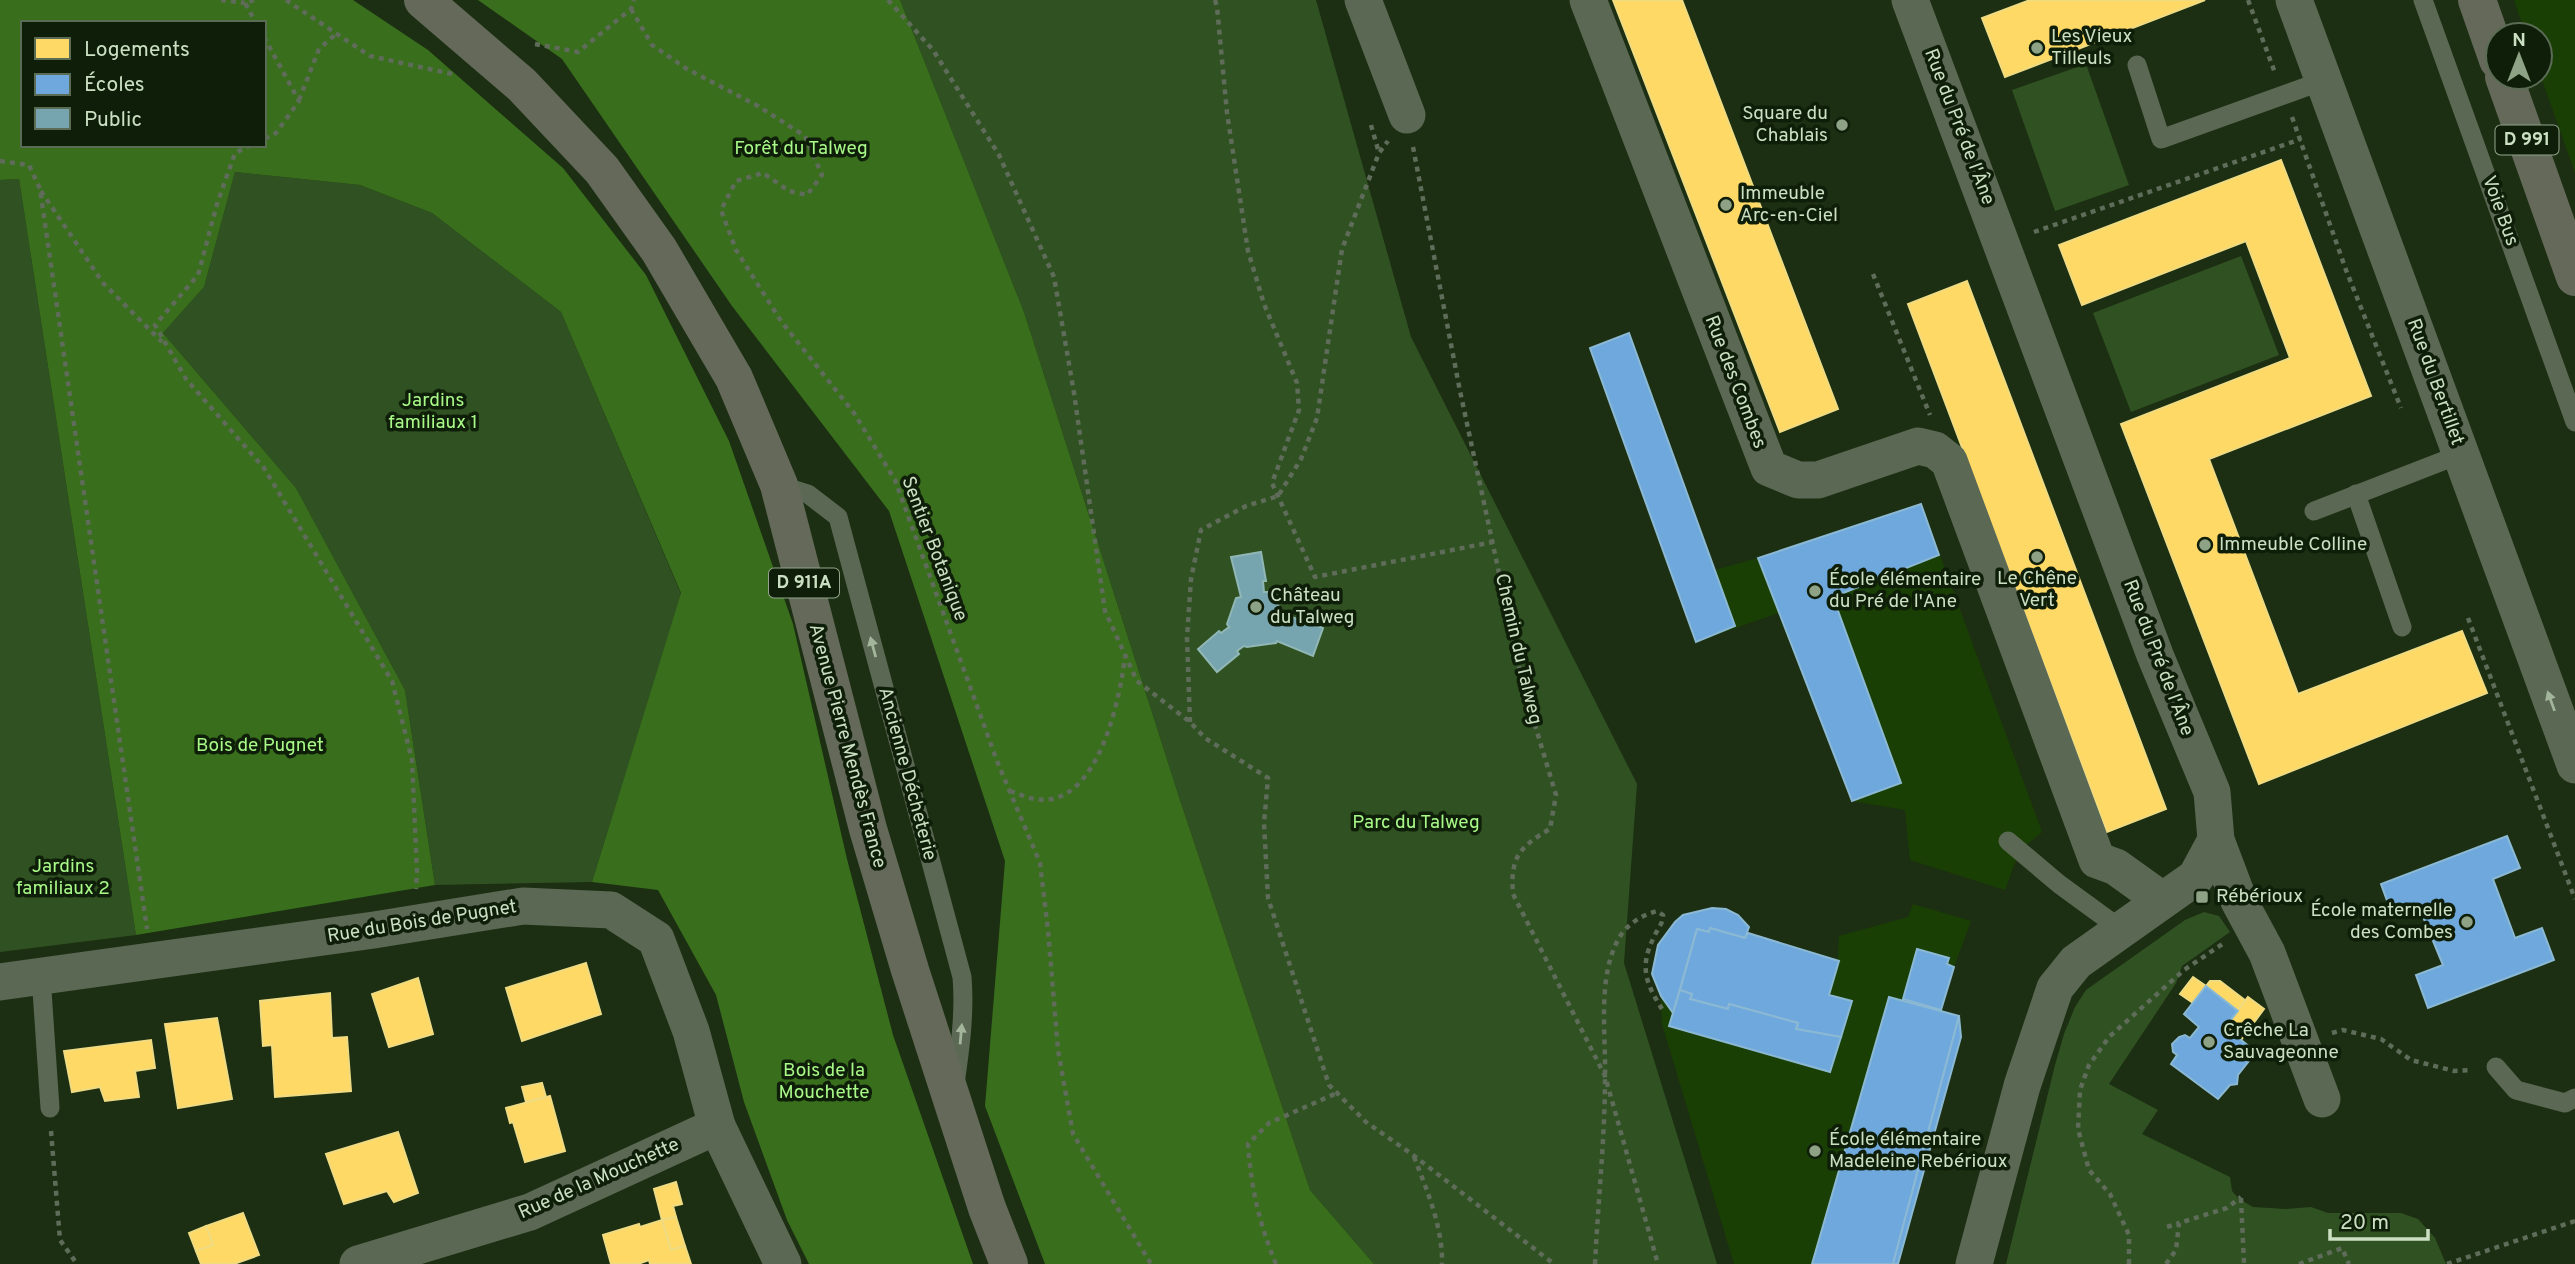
<svg xmlns="http://www.w3.org/2000/svg" width="2575" height="1264" font-family="Overpass,sans-serif">
<rect width="100%" height="100%" fill="#1c2f12"/>
<g fill="#1a3f04">
<path d="M2514 0H2575V173L2540 74V35H2526Z"/>
<path d="M1629 333 1715 570 1758 558 1921 504 2042 832 2019 851 2005 890 1910 860 1905 810 1852 801 1778 613 1696 642 1590 348Z"/>
<path d="M1913 904 1971 921 1954 967 1942 1010 1959 1016 1961 1037 1898 1264H1734L1662 1024 1661 996 1652 974 1658 945 1675 922 1683 915 1712 908 1726 909 1738 915 1749 927 1748 933 1838 961 1839 936 1908 917Z"/>
</g>
<g fill="#305222">
<path d="M900 0H1316L1411 337 1637 784 1624 963 1717 1264H1374L1310 1190 1180 800 1024 312Z"/>
<path d="M2086 64 2129 185 2055 211 2012 90Z"/>
<path d="M235 172 360 185 432 213 561 312 681 594 592 882 435 885 405 690 296 488 163 333 204 287Z"/>
<path d="M19 179 136 935 0 952V180Z"/>
<path d="M2241 256 2279 355 2131 412 2093 313Z"/>
<path d="M2204 912 2219 916 2230 932 2182 966 2176 983 2109 1084 2158 1110 2142 1134 2230 1177 2232 1191 2239 1199 2253 1207 2285 1209 2311 1207 2328 1213H2401L2418 1219 2435 1238 2446 1264H2006L2055 1065 2064 1034 2075 1007 2086 990 2185 920Z"/>
</g>
<g fill="#396e1d" fill-rule="evenodd">
<path d="M0 0H353L428 50 563 168 646 275 729 441 793 624 847 859 893 1035 973 1264H809L787 1220 744 1102 716 995 658 890 592 882 681 593 561 312 432 213 360 185 235 172 204 287 163 333 296 488 405 690 435 885 136 935 19 179 0 180ZM23 23H264V145H23Z"/>
<path d="M478 0H900L1024 312 1180 800 1310 1190 1374 1264H1045L985 1106 1005 861 889 511 732 306 562 59Z"/>
</g>
<g fill="#ffd966" stroke="#efdb82" stroke-width="2">
<path d="M1613 0H1682L1838 409 1780 432Z"/>
<path d="M2030 0H2205L2005 77 1982 18Z"/>
<path d="M2281 160 2371 396 2209 459 2298 694 2462 631 2487 693 2259 784 2121 424 2290 358 2246 241 2082 305 2059 245Z"/>
<path d="M1967 281 2166 809 2107 832 1908 304Z"/>
<path d="M586 963 601 1014 522 1041 506 988Z"/>
<path d="M2193 977 2206 986 2193 1003 2180 994Z"/>
<path d="M418 978 433 1034 389 1047 372 994Z"/>
<path d="M2210 981H2220L2246 1001 2238 1011 2206 986Z"/>
<path d="M330 993 332 1038 347 1037 351 1091 275 1097 272 1045 263 1046 260 1001Z"/>
<path d="M2248 997 2264 1009 2241 1040 2225 1027Z"/>
<path d="M217 1018 232 1099 178 1108 165 1024Z"/>
<path d="M151 1040 155 1068 135 1071 139 1097 105 1101 100 1087 72 1092 64 1051Z"/>
<path d="M542 1083 546 1097 526 1102 522 1087Z"/>
<path d="M550 1096 565 1151 525 1162 513 1122 510 1123 506 1108Z"/>
<path d="M398 1132 418 1193 394 1202 387 1191 344 1204 326 1154Z"/>
<path d="M676 1182 682 1204 673 1206 676 1217 662 1220 654 1189Z"/>
<path d="M243 1213 259 1255 234 1264H201L196 1251 213 1245 206 1226Z"/>
<path d="M676 1217 685 1246 671 1250 662 1220Z"/>
<path d="M662 1220 671 1250 685 1246 691 1264H650L649 1260 638 1264H611L603 1235 639 1224 640 1227Z"/>
<path d="M206 1226 213 1245 196 1251 189 1233Z"/>
</g>
<g fill="#6fa8dc" stroke="#8bb9d4" stroke-width="2">
<path d="M1629 333 1735 626 1696 642 1590 348Z"/>
<path d="M1921 504 1939 555 1833 597 1901 783 1852 801 1758 558Z"/>
<path d="M2507 836 2520 868 2493 879 2515 938 2542 928 2554 960 2428 1008 2416 975 2443 965 2419 907 2393 917 2381 884Z"/>
<path d="M1712 908 1726 909 1738 915 1749 927 1745 938 1710 928 1709 932 1697 929 1673 1013 1661 996 1652 974 1658 945 1675 922 1683 915Z"/>
<path d="M1710 928 1745 938 1748 933 1839 961 1829 995 1852 1001 1841 1037 1796 1029 1798 1023 1729 1004 1728 1009 1690 999 1692 994 1680 990 1697 929 1709 932Z"/>
<path d="M1917 949 1949 958 1947 964 1954 967 1941 1010 1903 999Z"/>
<path d="M2206 986 2238 1011 2225 1027 2256 1052 2238 1075 2237 1084 2230 1085 2218 1099 2171 1064 2177 1055 2173 1052 2172 1044 2179 1037 2185 1035 2190 1038 2199 1027 2184 1014Z"/>
<path d="M1680 990 1692 994 1690 999 1728 1009 1729 1004 1798 1023 1796 1029 1841 1037 1830 1072 1669 1026Z"/>
<path d="M1889 997 1959 1016 1893 1264H1812Z"/>
<path d="M1959 1016 1961 1037 1898 1264H1893Z"/>
</g>
<path fill="#76a5af" stroke="#90b7b5" stroke-width="2" d="M1261 552 1266 581H1263L1264 592H1268L1286 615 1323 628 1313 656 1277 641 1276 643 1247 647 1244 646 1237 651 1239 654 1217 672 1198 649 1219 631 1221 633 1229 627 1227 624 1236 598 1241 597 1231 557Z"/>
<g fill="none" stroke-linecap="round" stroke-linejoin="round">
<g stroke="#5e6c59" stroke-width="4.5" stroke-dasharray="5 5" stroke-linecap="butt">
<path d="M221 0 245 3"/>
<path d="M254 0 245 3 256 23"/>
<path d="M286 0 370 56 452 74"/>
<path d="M888 0 933 50 999 155 1054 277 1074 393 1105 611 1137 681 1190 722 1205 738 1268 778 1264 823 1268 898 1329 1085 1366 1122 1413 1155 1554 1264"/>
<path d="M1215 0 1217 7 1227 113 1248 251 1264 304 1297 383 1299 410 1272 483 1315 577 1493 542"/>
<path d="M2248 0 2275 73"/>
<path d="M631 9 652 45 687 69 758 106 805 136 822 175 807 195 789 191 763 173 736 181 721 210 736 250 781 321 854 413 895 480 997 761 1040 863 1048 930 1058 1050 1073 1134 1151 1264"/>
<path d="M264 37 299 101 276 133 264 139"/>
<path d="M535 44 578 52 631 9 634 0"/>
<path d="M299 100 319 49 336 34"/>
<path d="M2292 117 2346 270 2401 408"/>
<path d="M1371 125 1379 153"/>
<path d="M251 145 235 153 217 204 198 275 155 325 186 379 264 468 392 681 412 760 417 872 416 889"/>
<path d="M1413 147 1460 391 1523 685 1556 795 1550 829C1519 847 1510 858 1513 894L1605 1076 1658 1264"/>
<path d="M0 161 29 165 40 189 147 929"/>
<path d="M41 191 103 283 162 342"/>
<path d="M2034 232 2301 139"/>
<path d="M1873 274 1930 415"/>
<path d="M2468 618 2575 899"/>
<path d="M1190 722 1187 638 1191 579 1201 530 1246 506 1278 496 1301 459 1317 418 1342 249 1379 153 1388 141"/>
<path d="M1010 791C1024 796 1037 802 1052 799 1101 789 1120 698 1125 657"/>
<path d="M2332 1033 2343 1030 2381 1039 2411 1060 2454 1071 2471 1070"/>
<path d="M51 1131 60 1240 77 1264"/>
<path d="M1414 1157C1427 1190 1443 1228 1442 1264"/>
<path d="M2241 1198 2244 1264"/>
<path d="M2167 1227 2179 1223"/>
<path d="M1276 1264C1259 1223 1251 1188 1248 1144L1269 1123 1337 1093"/>
<path d="M1595 1264C1598 1202 1605 1138 1605 1076 1606 1033 1597 977 1619 938 1627 924 1642 915 1657 911L1663 915C1663 924 1658 928 1655 935 1639 966 1645 982 1662 1009"/>
<path d="M2129 1264V1235L2110 1194 2089 1170 2078 1129 2080 1090 2089 1065 2109 1037 2184 970 2224 943"/>
<path d="M2166 1264 2176 1250 2179 1223 2227 1208 2241 1197"/>
<path d="M2299 1264 2342 1248 2349 1264"/>
<path d="M2447 1264 2575 1221"/>
</g>
<g stroke="#5a6854" stroke-width="19">
<path d="M2423 0 2575 422"/>
<path d="M2137 65 2161 139 2325 80"/>
<path d="M779 485 808 494 838 517 962 977C965 1013 960 1049 955 1084"/>
<path d="M2356 494 2402 627"/>
<path d="M2314 511 2461 454"/>
<path d="M2008 841 2059 884 2122 930"/>
<path d="M41 976 50 1108"/>
<path d="M2496 1067 2516 1090 2565 1103 2575 1098"/>
</g>
<g stroke="#5a6854" stroke-width="37">
<path d="M1363 0 1407 115"/>
<path d="M1588 0 1769 468 1798 480H1818L1918 446 1935 450 1949 461 2097 860 2116 867 2162 900"/>
<path d="M1910 0 2155 655 2212 792 2216 840 2196 877 2076 962 2055 988 2022 1086 1974 1264"/>
<path d="M2294 0 2575 765"/>
<path d="M2216 840 2239 901 2267 953 2322 1099"/>
<path d="M0 982 374 930 523 906 611 910 656 939 691 1031 717 1126 783 1264"/>
<path d="M358 1264 530 1212 717 1126"/>
</g>
<g stroke="#646959" stroke-width="38">
<path d="M423 0 522 85 602 170 659 250 734 378 779 485 868 829 910 970 987 1208 1009 1264"/>
<path d="M2477 0 2498 60"/>
<path d="M2504 77 2575 277"/>
</g>
</g>
<defs><path id="oneway-solid" d="M-6-.8H1V-3.2L6.5 0L1 3.2V.8H-6Z" transform="scale(1.75)"/></defs>
<g fill="#a3b69c">
<use href="#oneway-solid" transform="translate(873 647) rotate(-105)"/>
<use href="#oneway-solid" transform="translate(2551 701) rotate(-110)"/>
<use href="#oneway-solid" transform="translate(961 1034) rotate(-85)"/>
</g>
<g fill="#8ea285" stroke="#0f1e09" stroke-width="2.5">
<circle cx="2037" cy="48" r="7"/>
<circle cx="1842" cy="125" r="7"/>
<circle cx="1726" cy="205" r="7"/>
<circle cx="2205" cy="545" r="7"/>
<circle cx="2037" cy="557" r="7"/>
<circle cx="1815" cy="591" r="7"/>
<circle cx="1256" cy="607" r="7"/>
<rect x="2195" y="890" width="14" height="14" rx="3.5"/>
<circle cx="2467" cy="922" r="7"/>
<circle cx="2209" cy="1042" r="7"/>
<circle cx="1815" cy="1151" r="7"/>
</g>
<g text-anchor="middle" dominant-baseline="central" stroke-width="7" stroke-linejoin="round" paint-order="stroke">
<g fill="#0f1e09" stroke="#93a68b" stroke-width="2">
<rect x="2495.5" y="125.5" width="63" height="29" rx="5"/>
<rect x="769" y="568.5" width="70" height="29" rx="5"/>
</g>
<g font-size="18" font-weight="bold" fill="#cbe0c3">
<text x="2527" y="140">D 991</text>
<text x="804" y="583">D 911A</text>
</g>
<g font-size="19" fill="#cbe0c3" stroke="#0f1e09" text-anchor="start">
<text x="2051" y="37">Les Vieux<tspan x="2051" dy="22">Tilleuls</tspan></text>
<text x="1828" y="114" text-anchor="end">Square du<tspan x="1828" dy="22">Chablais</tspan></text>
<text x="1740" y="194">Immeuble<tspan x="1740" dy="22">Arc-en-Ciel</tspan></text>
<text x="2219" y="545">Immeuble Colline</text>
<text x="2037" y="579" text-anchor="middle">Le Chêne<tspan x="2037" dy="22">Vert</tspan></text>
<text x="1829" y="580">École élémentaire<tspan x="1829" dy="22">du Pré de l'Ane</tspan></text>
<text x="1270" y="596">Château<tspan x="1270" dy="22">du Talweg</tspan></text>
<text x="2216" y="897">Rébérioux</text>
<text x="2453" y="911" text-anchor="end">École maternelle<tspan x="2453" dy="22">des Combes</tspan></text>
<text x="2223" y="1031">Crêche La<tspan x="2223" dy="22">Sauvageonne</tspan></text>
<text x="1829" y="1140">École élémentaire<tspan x="1829" dy="22">Madeleine Rebérioux</tspan></text>
</g>
<g font-size="19" fill="#cbe0c3" stroke="#0f1e09">
<text transform="translate(1959 127) rotate(69)">Rue du Pré de l'Âne</text>
<text transform="translate(2500 211) rotate(70)">Voie Bus</text>
<text transform="translate(1735 382) rotate(69)">Rue des Combes</text>
<text transform="translate(2435 382) rotate(70)">Rue du Bertillet</text>
<text transform="translate(934 549) rotate(69)">Sentier Botanique</text>
<text transform="translate(1518 649) rotate(77)">Chemin du Talweg</text>
<text transform="translate(2158 658) rotate(69)">Rue du Pré de l'Âne</text>
<text transform="translate(847 746) rotate(75)">Avenue Pierre Mendès France</text>
<text transform="translate(907 774) rotate(75)">Ancienne Décheterie</text>
<text transform="translate(422 922) rotate(-9)">Rue du Bois de Pugnet</text>
<text transform="translate(599 1179) rotate(-24)">Rue de la Mouchette</text>
</g>
<g font-size="19" fill="#a8f988" stroke="#0f1e09">
<text x="801" y="149">Forêt du Talweg</text>
<text x="433" y="401">Jardins<tspan x="433" dy="22">familiaux 1</tspan></text>
<text x="260" y="746">Bois de Pugnet</text>
<text x="1416" y="823">Parc du Talweg</text>
<text x="63" y="867">Jardins<tspan x="63" dy="22">familiaux 2</tspan></text>
<text x="824" y="1071">Bois de la<tspan x="824" dy="22">Mouchette</tspan></text>
</g>
</g>
<rect x="21" y="21" width="245" height="126" fill="#0f1e09" stroke="#5a6c53" stroke-width="2"/>
<rect x="35" y="38" width="35" height="21" fill="#ffd966" stroke="#5a6c53" stroke-width="2"/>
<text x="84" y="56" font-size="21" fill="#cbe0c3">Logements</text>
<rect x="35" y="74" width="35" height="21" fill="#6fa8dc" stroke="#5a6c53" stroke-width="2"/>
<text x="84" y="91" font-size="21" fill="#cbe0c3">Écoles</text>
<rect x="35" y="108" width="35" height="21" fill="#76a5af" stroke="#5a6c53" stroke-width="2"/>
<text x="84" y="126" font-size="21" fill="#cbe0c3">Public</text>
<g transform="translate(2519 56)"><circle r="33" fill="#0f1e09" stroke="#5a6c53" stroke-width="2"/>
<path d="M0-5L12 26L0 18L-12 26Z" fill="#8ea285"/>
<text y="-10" font-size="19" font-weight="bold" text-anchor="middle" fill="#cbe0c3">N</text>
</g>
<path d="M2330 1229v10h98v-10" fill="none" stroke="#cbe0c3" stroke-width="3.5"/>
<text x="2340" y="1229" font-size="21" fill="#cbe0c3" stroke="#0f1e09" stroke-width="5" paint-order="stroke">20 m</text>
</svg>
